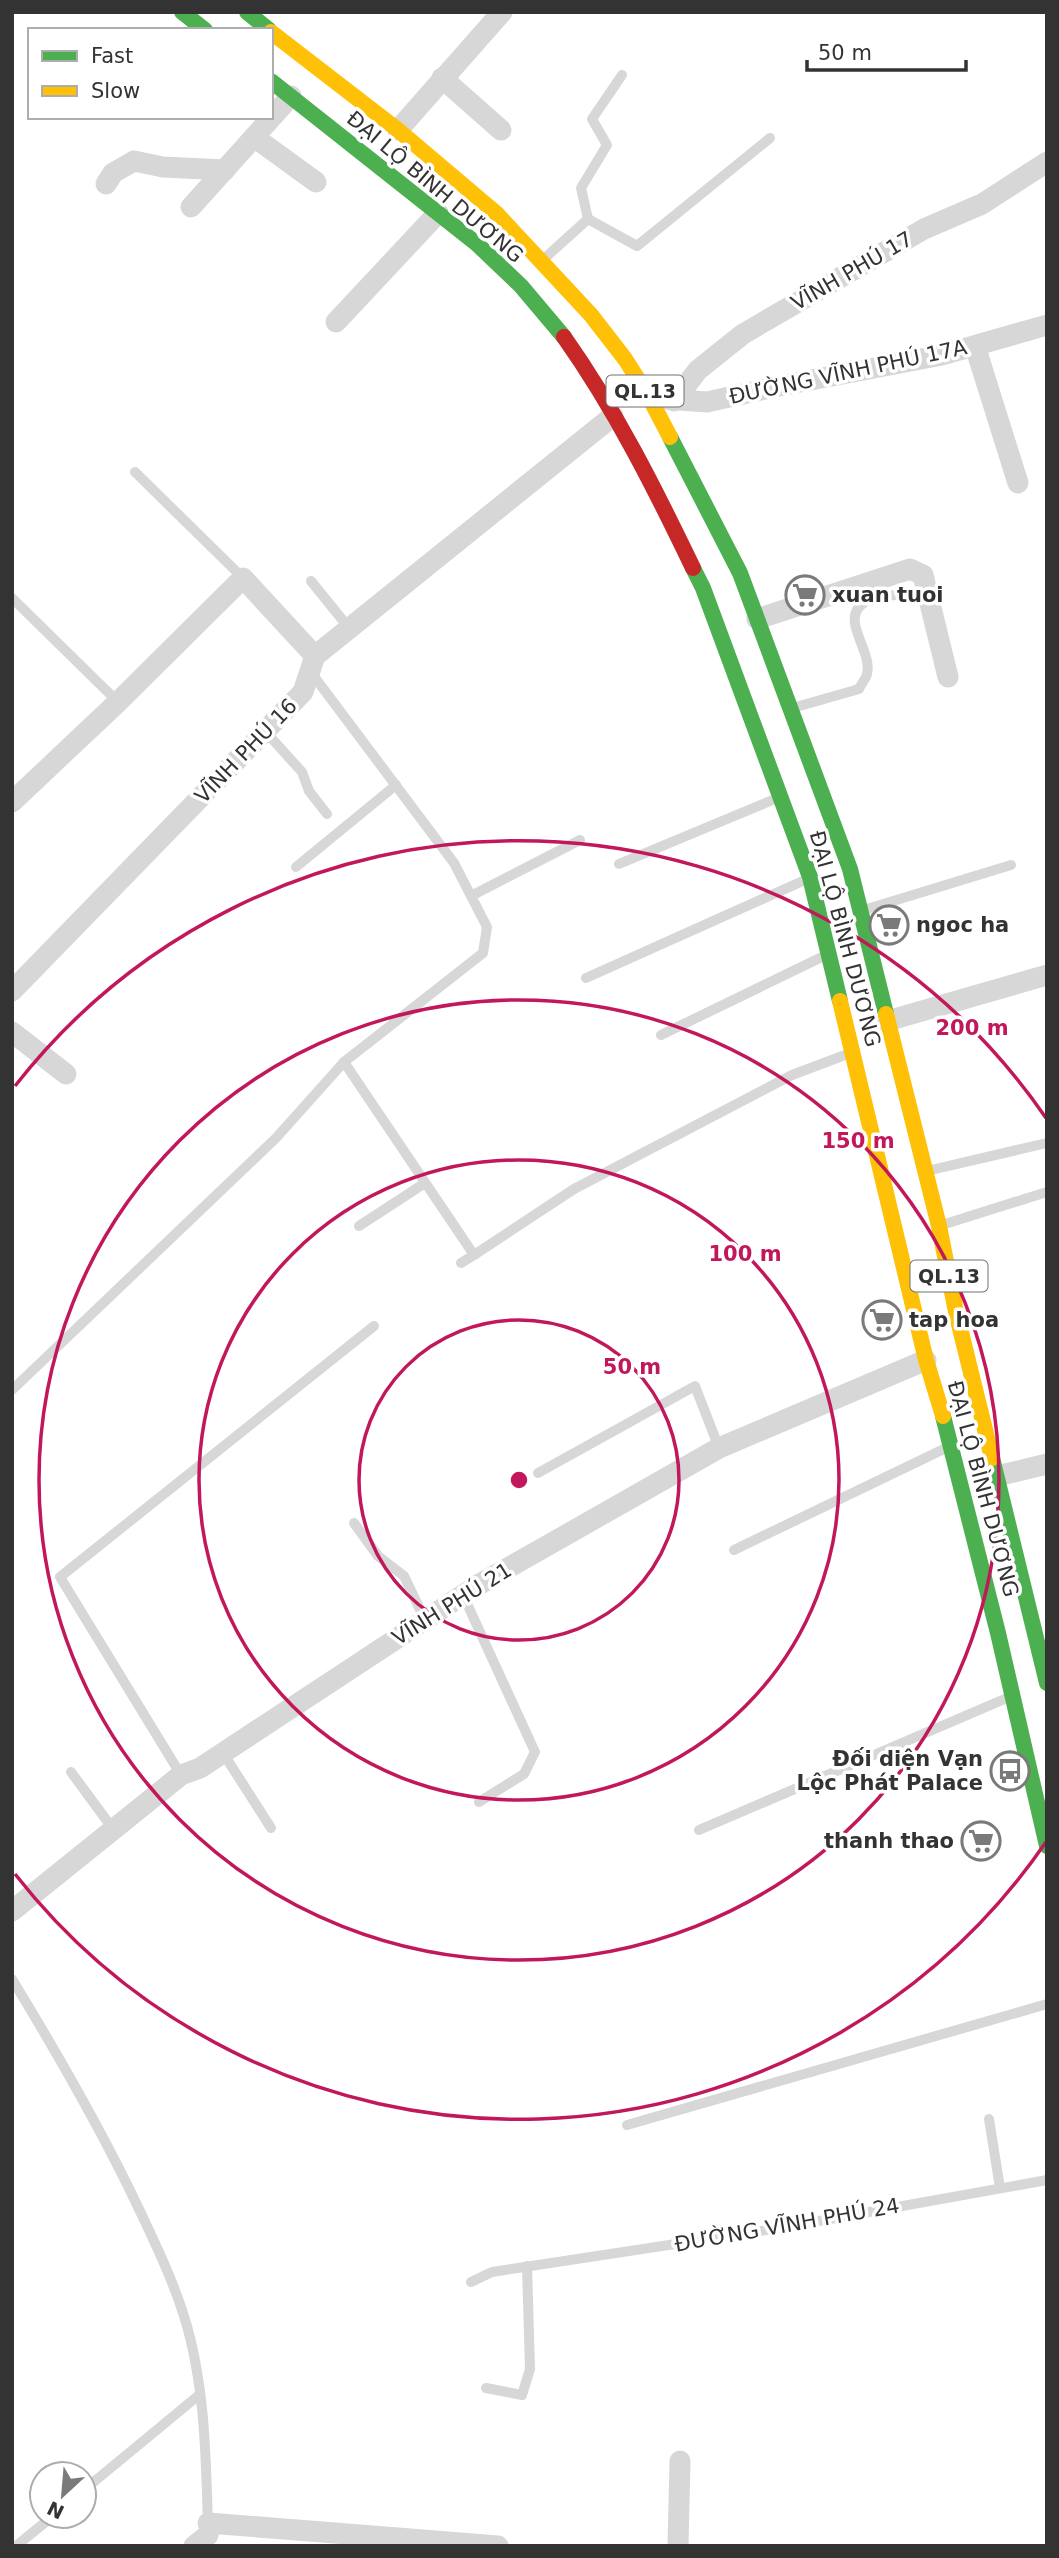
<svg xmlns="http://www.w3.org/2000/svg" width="1059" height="2558" font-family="'DejaVu Sans',sans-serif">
<rect width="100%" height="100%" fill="#fff"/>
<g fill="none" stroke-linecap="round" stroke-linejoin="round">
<g stroke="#d7d7d7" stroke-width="10">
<path d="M588 219 581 188 607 145 592 119 622 75"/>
<path d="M546 257 588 219 637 246 770 138"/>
<path d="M135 472 243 578"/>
<path d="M311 581 349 628"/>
<path d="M12 598 118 702"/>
<path d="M310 671 454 863 487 927 483 953 344 1062"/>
<path d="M796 707 859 689C861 684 866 679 867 674 873 650 838 619 865 602 875 596 892 596 903 594"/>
<path d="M265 731 302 772 309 791 327 814"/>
<path d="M619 864 775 799"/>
<path d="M296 867 396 785"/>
<path d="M471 896 580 840"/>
<path d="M867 909 1011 865"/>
<path d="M586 978 805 880"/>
<path d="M661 1035 824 956"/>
<path d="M931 1170 1047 1143"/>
<path d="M945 1224 1047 1192"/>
<path d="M359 1226 425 1183"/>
<path d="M461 1263 474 1255"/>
<path d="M12 1390 276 1138 344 1062 474 1255 574 1189 792 1075 845 1055"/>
<path d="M538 1473 695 1386 719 1448"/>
<path d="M354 1523 378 1556 404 1576 425 1620"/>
<path d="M734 1550 946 1448"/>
<path d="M463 1595 535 1752 524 1774 479 1802"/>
<path d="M223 1753 271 1828"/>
<path d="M71 1772 113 1829"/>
<path d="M181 1775 60 1577 374 1326"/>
<path d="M699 1830 1007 1698"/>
<path d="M12 1979C57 2053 101 2129 138 2207 155 2243 172 2278 184 2316 205 2383 206 2457 208 2527"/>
<path d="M989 2119 1000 2188"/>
<path d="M627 2125 1047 2004"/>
<path d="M471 2282 492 2272 780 2228 1047 2180"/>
<path d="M486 2388 522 2395 530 2369 527 2266"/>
<path d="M84 2490 199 2395"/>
<path d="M16 2546 53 2516"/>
</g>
<g stroke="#d7d7d7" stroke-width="21">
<path d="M442 78 501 130"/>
<path d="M398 130 502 12"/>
<path d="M254 137 316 182"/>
<path d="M106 184 113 173 134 161 163 167 225 170"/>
<path d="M191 207 291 96"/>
<path d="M336 322 438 213"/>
<path d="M975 346 1018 483"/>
<path d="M666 399 707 402 774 387 942 355 1047 325"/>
<path d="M674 401 698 370 743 334 924 229 982 204 1047 162"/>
<path d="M757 619 910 569 923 575 948 677"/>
<path d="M12 802 118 702 243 578 315 656"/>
<path d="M12 991 303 692 315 656 613 416"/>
<path d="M887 1021 1047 975"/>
<path d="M12 1032 66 1074"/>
<path d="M997 1476 1047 1464"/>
<path d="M12 1911 181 1775 200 1768 478 1585 719 1448 926 1360"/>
<path d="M208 2523 498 2546"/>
<path d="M194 2546 208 2535"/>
<path d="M678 2546 680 2461"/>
</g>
<g stroke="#4caf50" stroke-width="16">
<path d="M182 12 205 30"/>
<path d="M247 12 269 30"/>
<path d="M271 81 477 244 521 286 564 337"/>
<path d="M670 437 740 573 850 869 886 1014"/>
<path d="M693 568 703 588 810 877 840 1001"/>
<path d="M943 1416 998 1633 1047 1846"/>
<path d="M992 1458 1047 1683"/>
</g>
<g stroke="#ffc107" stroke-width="16">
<path d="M271 32 398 130 496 213 591 315 625 359 648 395 670 437"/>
<path d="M840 1001 926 1360 943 1416"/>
<path d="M886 1014 939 1226 956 1312 992 1458"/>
</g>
<path stroke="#c62828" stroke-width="16" d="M564 337C615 409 655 489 693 568"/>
</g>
<g fill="none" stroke="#c2185b" stroke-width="3.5">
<circle cx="519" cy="1480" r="160"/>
<circle cx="519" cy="1480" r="320"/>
<circle cx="519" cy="1480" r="480"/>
<path d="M1046 1842A640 640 0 0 1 15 1874M15 1086A640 640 0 0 1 1046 1118"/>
</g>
<defs>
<g id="supermarket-ring" transform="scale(2.0125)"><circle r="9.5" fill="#fff" stroke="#7a7a7a" stroke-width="1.5"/><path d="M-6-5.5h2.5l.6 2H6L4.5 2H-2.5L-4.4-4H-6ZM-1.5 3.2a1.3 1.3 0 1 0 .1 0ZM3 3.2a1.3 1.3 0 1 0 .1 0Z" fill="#7a7a7a"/></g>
<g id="bus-ring" transform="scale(2.0125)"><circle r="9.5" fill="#fff" stroke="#7a7a7a" stroke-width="1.5"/><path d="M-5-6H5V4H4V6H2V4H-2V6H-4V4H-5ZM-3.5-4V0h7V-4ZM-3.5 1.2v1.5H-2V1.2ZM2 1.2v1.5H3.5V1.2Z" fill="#7a7a7a"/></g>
</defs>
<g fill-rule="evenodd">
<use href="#supermarket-ring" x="805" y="595"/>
<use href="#supermarket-ring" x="889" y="925"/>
<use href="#supermarket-ring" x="882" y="1320"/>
<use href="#bus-ring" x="1010" y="1771"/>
<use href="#supermarket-ring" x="981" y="1841"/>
</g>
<g text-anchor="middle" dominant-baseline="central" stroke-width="7" stroke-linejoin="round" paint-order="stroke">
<g fill="#fff" stroke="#707070" stroke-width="2">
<rect x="606.5" y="375.5" width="77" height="31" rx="5"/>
<rect x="910.5" y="1260.5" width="77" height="31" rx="5"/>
</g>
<g font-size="19" font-weight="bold" fill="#333">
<text x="645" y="391">QL.13</text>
<text x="949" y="1276">QL.13</text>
</g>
<g font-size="21" fill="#333" stroke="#fff">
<text transform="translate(435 187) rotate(40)">ĐẠI LỘ BÌNH DƯƠNG</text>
<text transform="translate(852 271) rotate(-30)">VĨNH PHÚ 17</text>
<text transform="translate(848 372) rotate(-12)">ĐƯỜNG VĨNH PHÚ 17A</text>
<text transform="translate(246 751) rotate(-46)">VĨNH PHÚ 16</text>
<text transform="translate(845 939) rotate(75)">ĐẠI LỘ BÌNH DƯƠNG</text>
<text transform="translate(983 1489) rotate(75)">ĐẠI LỘ BÌNH DƯƠNG</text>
<text transform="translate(452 1604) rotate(-32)">VĨNH PHÚ 21</text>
<text transform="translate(787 2225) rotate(-10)">ĐƯỜNG VĨNH PHÚ 24</text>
</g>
<g font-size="21" font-weight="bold" fill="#333" stroke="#fff" text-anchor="start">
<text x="832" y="595">xuan tuoi</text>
<text x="916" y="925">ngoc ha</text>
<text x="909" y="1320">tap hoa</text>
<text x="983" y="1759" text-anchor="end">Đối diện Vạn<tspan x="983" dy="24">Lộc Phát Palace</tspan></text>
<text x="954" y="1841" text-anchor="end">thanh thao</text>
</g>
</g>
<circle cx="519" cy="1480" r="10" fill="#c2185b" stroke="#fff" stroke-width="3.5"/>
<g font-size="21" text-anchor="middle" font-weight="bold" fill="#c2185b" stroke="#fff" stroke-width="7" stroke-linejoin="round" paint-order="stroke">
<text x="972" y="1035">200 m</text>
<text x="858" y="1148">150 m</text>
<text x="745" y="1261">100 m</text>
<text x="632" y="1374">50 m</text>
</g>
<rect width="1059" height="2558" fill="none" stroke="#333333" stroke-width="28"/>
<rect x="28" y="28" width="245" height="91" fill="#ffffff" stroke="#adadad" stroke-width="2"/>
<rect x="42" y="51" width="35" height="10" fill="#4caf50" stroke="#adadad" stroke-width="2"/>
<text x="91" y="63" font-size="21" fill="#333333">Fast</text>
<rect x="42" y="86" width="35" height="10" fill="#ffc107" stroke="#adadad" stroke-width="2"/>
<text x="91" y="98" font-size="21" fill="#333333">Slow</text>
<g transform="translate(63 2495) rotate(206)"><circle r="33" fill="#ffffff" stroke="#adadad" stroke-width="2"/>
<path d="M0-5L12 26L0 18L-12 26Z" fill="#7a7a7a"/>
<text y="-10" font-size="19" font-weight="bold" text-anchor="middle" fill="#333333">N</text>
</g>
<path d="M807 60v10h159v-10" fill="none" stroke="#333333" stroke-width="3.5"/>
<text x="818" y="60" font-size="21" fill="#333333" stroke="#ffffff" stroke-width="5" paint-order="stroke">50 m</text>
</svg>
